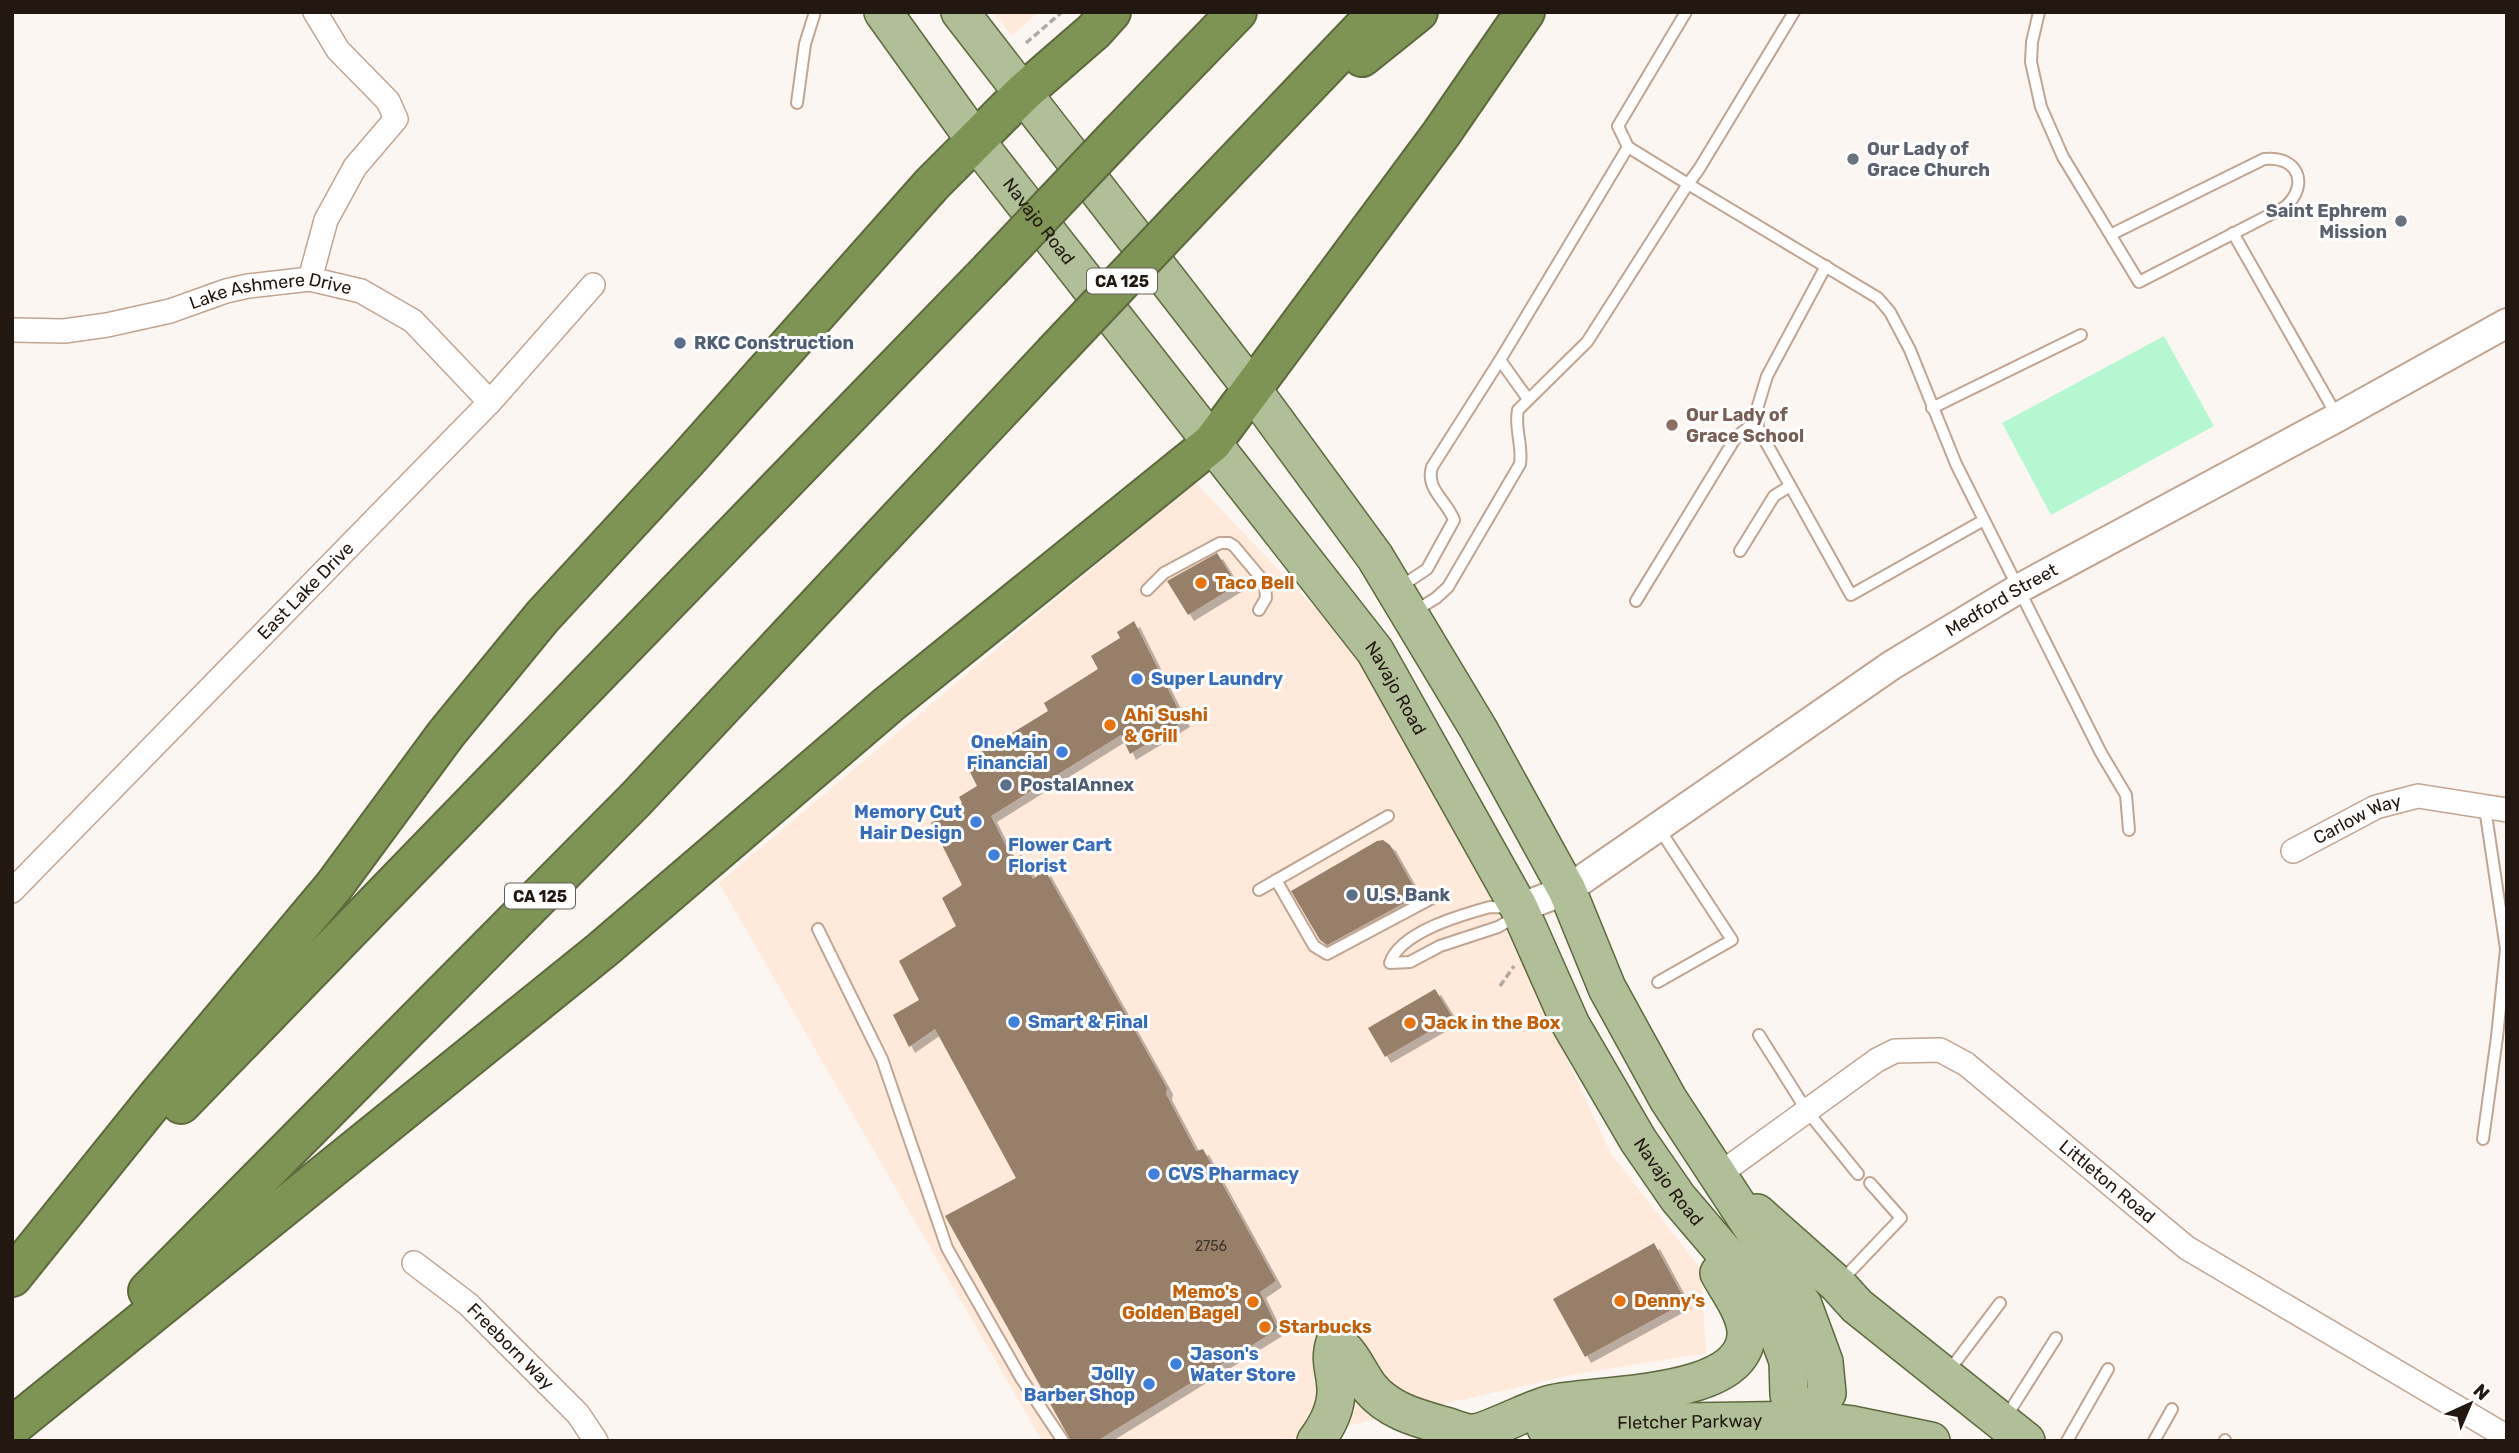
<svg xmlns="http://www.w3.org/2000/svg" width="2519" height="1453" font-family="Rubik,sans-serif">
<defs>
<filter id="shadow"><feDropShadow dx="6" dy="6" stdDeviation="0" flood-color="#0004"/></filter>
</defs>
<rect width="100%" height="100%" fill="#fcf6f2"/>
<g fill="#fee9da">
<path d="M993 12H1038L1012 36Z"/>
<path d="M1195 482 1351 646 1452 813 1611 1154 1701 1269 1706 1353 1571 1375 1280 1441H1042L719 883Z"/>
</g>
<path fill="#b4f7d0" d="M2164 336 2214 426 2051 515 2002 423Z"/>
<g fill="#977f6b" filter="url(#shadow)">
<path d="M1217 553 1237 585 1188 615 1167 581Z"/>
<path d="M1134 621 1184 721 1130 754 1121 735 991 816 1013 860 1021 855 1033 879 1045 870 1167 1088 1166 1094 1196 1151 1203 1149 1276 1281 1260 1292 1278 1329 1097 1441H1071L945 1216 1016 1178 935 1029 909 1047 893 1015 919 1000 899 961 956 926 942 898 962 885 931 823 962 803 959 797 977 786 965 762 1048 711 1044 703 1098 669 1091 656 1120 638 1117 632Z"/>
<path d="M1383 840 1390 845 1415 889V897L1327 945 1320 940 1291 891 1377 841Z"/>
<path d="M1435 989 1453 1018 1385 1057 1368 1028Z"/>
<path d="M1654 1243 1686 1302 1585 1357 1553 1299Z"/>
</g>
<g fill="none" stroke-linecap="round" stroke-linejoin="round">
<g stroke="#c0a592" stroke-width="14">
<g id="service">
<path d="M1686 12 1618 126 1628 147 1688 184 1699 169 1794 12"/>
<path d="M2039 12 2032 42 2031 62 2041 107 2063 157 2139 282 2285 207C2310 185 2298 155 2264 159L2112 234"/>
<path d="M797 103 805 44 815 12"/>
<path d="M2233 233 2337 416"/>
<path d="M1826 266 1767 376 1757 409 1758 428 1851 595 1984 520"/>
<path d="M1528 399 1500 360 1628 147"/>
<path d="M1932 408 2081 335"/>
<path d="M1740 551 1774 496 1790 486"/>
<path d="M1400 587 1427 569 1454 520C1447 501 1425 489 1432 467L1500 360"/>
<path d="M1147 590 1164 573 1220 543H1229L1234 546 1265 583 1266 598 1259 610"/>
<path d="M1636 601 1736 437 1758 420"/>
<path d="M1415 611 1436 598 1448 587 1520 464C1523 445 1514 428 1518 410L1587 342 1688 184 1878 298 1890 312 1910 350 1956 464 2101 753 2126 795 2129 830"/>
<path d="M1276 880 1314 946 1327 954 1434 897"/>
<path d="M1259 890 1388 816"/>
<path d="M1490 907 1519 908 1510 920 1498 927 1440 946 1410 962 1390 963C1400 932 1461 915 1490 907Z"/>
<path d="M818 929 882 1059 947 1248 1021 1378 1063 1441"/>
<path d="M1658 982 1732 940 1658 827"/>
<path d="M1759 1035 1807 1111 1858 1174"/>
<path d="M2483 1139 2497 1037 2506 949 2485 808"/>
<path d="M1842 1280 1901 1218 1870 1183"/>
<path d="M1948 1372 2000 1303"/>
<path d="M2006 1417 2056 1338"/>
<path d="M2067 1441 2108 1369"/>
<path d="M2154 1441 2172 1409"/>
<path d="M2225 1441V1440"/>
</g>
</g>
<g stroke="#c0a592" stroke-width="26">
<g id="minor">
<path d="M310 279 326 220 355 167 396 119 388 101 338 50 315 12"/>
<path id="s1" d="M12 330 64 331 107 325 170 311 226 291 248 286 310 279 361 291 413 321 490 402"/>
<path id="s2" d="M2293 851 2376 807 2418 796 2507 810"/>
<path id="s3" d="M12 891 490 402 593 285"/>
<path id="s4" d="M1717 1176 1877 1060 1895 1051 1940 1050 1966 1064 2187 1248 2507 1437"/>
<path id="s5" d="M414 1263 468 1304 578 1414 596 1441"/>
</g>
</g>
<g stroke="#c0a592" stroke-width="32">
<g id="tertiary">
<path id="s6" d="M1519 908 1567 890 1892 665 2018 589 2338 417 2507 323"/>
</g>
</g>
<g stroke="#5d693d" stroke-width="40">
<g id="primary">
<path id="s7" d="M883 12 975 140 1375 651 1519 908 1571 1025 1638 1140 1678 1198 1736 1266 1768 1307 1788 1361 1789 1395 1805 1420 1804 1441"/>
<path d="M960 12 1252 389 1375 557 1479 730 1567 890 1607 988 1668 1099 1803 1305 1824 1362 1827 1393 1805 1420"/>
<path d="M1757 1213 1838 1285 1857 1306 2026 1441"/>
<path id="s8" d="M1546 1428 1618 1423 1805 1420 1853 1425 1931 1441"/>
<path d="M1316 1441C1328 1425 1337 1408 1336 1388 1335 1369 1329 1361 1335 1342 1353 1354 1357 1371 1370 1388 1389 1411 1417 1418 1445 1426 1453 1428 1463 1433 1471 1433 1485 1434 1532 1408 1551 1404 1592 1393 1752 1400 1746 1330 1744 1310 1728 1290 1719 1273"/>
</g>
</g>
<g stroke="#5d693d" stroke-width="42">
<g id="motorway">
<path d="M1362 57 1418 12"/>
<path d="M1120 133 1237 12"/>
<path d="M1191 208 1378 12"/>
<path d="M181 1104 989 271"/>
<path d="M12 1277 157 1097 334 886 446 734 543 616 687 460 932 184 1024 92 1094 31 1111 12"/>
<path d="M148 1291 636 799 1053 354"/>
<path d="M14 1425 602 950 888 705 1212 443 1441 134 1525 12"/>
</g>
</g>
<g stroke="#b0a8a3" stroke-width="3.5" stroke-dasharray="7 3.5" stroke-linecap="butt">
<path d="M1026 43 1062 12"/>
<path d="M1500 986 1514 966"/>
</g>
<use href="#service" stroke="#fff" stroke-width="10"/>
<use href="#minor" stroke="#fff" stroke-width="23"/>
<use href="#tertiary" stroke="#fff" stroke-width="28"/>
<use href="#primary" stroke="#b1bf98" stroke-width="37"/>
<use href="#motorway" stroke="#7d9454" stroke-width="38"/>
<g stroke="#5d693d" stroke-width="42" stroke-linecap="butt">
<g id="motorway-bridge">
<path d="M989 271 1120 133"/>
<path d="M1053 354 1191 208"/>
</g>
</g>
<use href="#motorway-bridge" stroke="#7d9454" stroke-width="38"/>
</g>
<g fill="#6b7280" stroke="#fff" stroke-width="2.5">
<circle cx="1853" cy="159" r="7"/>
<circle cx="2401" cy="221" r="7"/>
</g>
<g fill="#5c6f8a" stroke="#fff" stroke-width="2.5">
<circle cx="680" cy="343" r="7"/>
<circle cx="1006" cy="785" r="7"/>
<circle cx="1352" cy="895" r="7"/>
</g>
<circle fill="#8d6e63" stroke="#fff" stroke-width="2.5" cx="1672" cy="425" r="7"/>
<g fill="#e8710a" stroke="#fff" stroke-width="2.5">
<circle cx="1201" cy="583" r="7"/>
<circle cx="1110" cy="725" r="7"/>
<circle cx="1410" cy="1023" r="7"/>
<circle cx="1620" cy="1301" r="7"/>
<circle cx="1253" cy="1302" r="7"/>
<circle cx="1265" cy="1327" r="7"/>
</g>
<g fill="#3f7fe0" stroke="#fff" stroke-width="2.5">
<circle cx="1137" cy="679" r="7"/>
<circle cx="1062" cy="752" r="7"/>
<circle cx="976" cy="822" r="7"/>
<circle cx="994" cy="855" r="7"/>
<circle cx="1014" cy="1022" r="7"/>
<circle cx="1154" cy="1174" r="7"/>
<circle cx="1176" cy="1364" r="7"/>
<circle cx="1149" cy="1384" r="7"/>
</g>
<g text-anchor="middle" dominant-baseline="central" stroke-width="6" stroke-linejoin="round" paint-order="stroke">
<g font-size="14" fill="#3f3228">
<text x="1211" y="1246">2756</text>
</g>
<g fill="#fff" stroke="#645d58" stroke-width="2">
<rect x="1087" y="268.5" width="70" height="25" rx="5"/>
<rect x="505" y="883.5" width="70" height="25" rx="5"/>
</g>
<g font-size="16" font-weight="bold" fill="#221811">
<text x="1122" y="281">CA 125</text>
<text x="540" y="896">CA 125</text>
</g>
<g font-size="18" font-weight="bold" fill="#5b616d" stroke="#fff" text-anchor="start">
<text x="1867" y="149">Our Lady of<tspan x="1867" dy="21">Grace Church</tspan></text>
<text x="2387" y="211" text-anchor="end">Saint Ephrem<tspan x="2387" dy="21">Mission</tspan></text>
</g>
<g font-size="18" fill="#221811" stroke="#fff">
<text stroke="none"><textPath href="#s7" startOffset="261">Navajo Road</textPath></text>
<text stroke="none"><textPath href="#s1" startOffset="264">Lake Ashmere Drive</textPath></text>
<text stroke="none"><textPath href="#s3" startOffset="420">East Lake Drive</textPath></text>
<text stroke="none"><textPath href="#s6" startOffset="574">Medford Street</textPath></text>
<text stroke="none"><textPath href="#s7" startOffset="849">Navajo Road</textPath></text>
<text stroke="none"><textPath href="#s2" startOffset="72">Carlow Way</textPath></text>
<text stroke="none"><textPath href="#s7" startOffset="1414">Navajo Road</textPath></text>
<text stroke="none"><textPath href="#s4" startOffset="476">Littleton Road</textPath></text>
<text stroke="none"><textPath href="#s5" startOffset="128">Freeborn Way</textPath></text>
<text stroke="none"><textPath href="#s8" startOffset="144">Fletcher Parkway</textPath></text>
</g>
<g font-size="18" font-weight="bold" fill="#4e5e75" stroke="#fff" text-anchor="start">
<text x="694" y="343">RKC Construction</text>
<text x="1020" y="785">PostalAnnex</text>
<text x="1366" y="895">U.S. Bank</text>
</g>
<g font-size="18" font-weight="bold" fill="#785e54" stroke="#fff" text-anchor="start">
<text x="1686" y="415">Our Lady of<tspan x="1686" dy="21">Grace School</tspan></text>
</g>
<g font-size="18" font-weight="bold" fill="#c56008" stroke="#fff" text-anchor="start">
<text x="1215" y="583">Taco Bell</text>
<text x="1124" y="715">Ahi Sushi<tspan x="1124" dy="21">&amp; Grill</tspan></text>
<text x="1424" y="1023">Jack in the Box</text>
<text x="1239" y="1292" text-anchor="end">Memo's<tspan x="1239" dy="21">Golden Bagel</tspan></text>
<text x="1634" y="1301">Denny's</text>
<text x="1279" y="1327">Starbucks</text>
</g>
<g font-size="18" font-weight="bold" fill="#366cbe" stroke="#fff" text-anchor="start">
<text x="1151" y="679">Super Laundry</text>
<text x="1048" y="742" text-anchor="end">OneMain<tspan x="1048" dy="21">Financial</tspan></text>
<text x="962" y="812" text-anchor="end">Memory Cut<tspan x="962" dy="21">Hair Design</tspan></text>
<text x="1008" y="845">Flower Cart<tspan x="1008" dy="21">Florist</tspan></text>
<text x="1028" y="1022">Smart &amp; Final</text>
<text x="1168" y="1174">CVS Pharmacy</text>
<text x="1190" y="1354">Jason's<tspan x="1190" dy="21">Water Store</tspan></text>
<text x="1135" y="1374" text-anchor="end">Jolly<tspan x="1135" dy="21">Barber Shop</tspan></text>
</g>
</g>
<rect width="2519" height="1453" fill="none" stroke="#221811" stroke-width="28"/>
<g transform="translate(2470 1404) rotate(44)" stroke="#ffffff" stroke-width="5" paint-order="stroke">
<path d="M0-5L12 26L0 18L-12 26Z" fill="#221811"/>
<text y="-10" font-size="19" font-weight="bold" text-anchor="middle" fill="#221811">N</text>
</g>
</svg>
